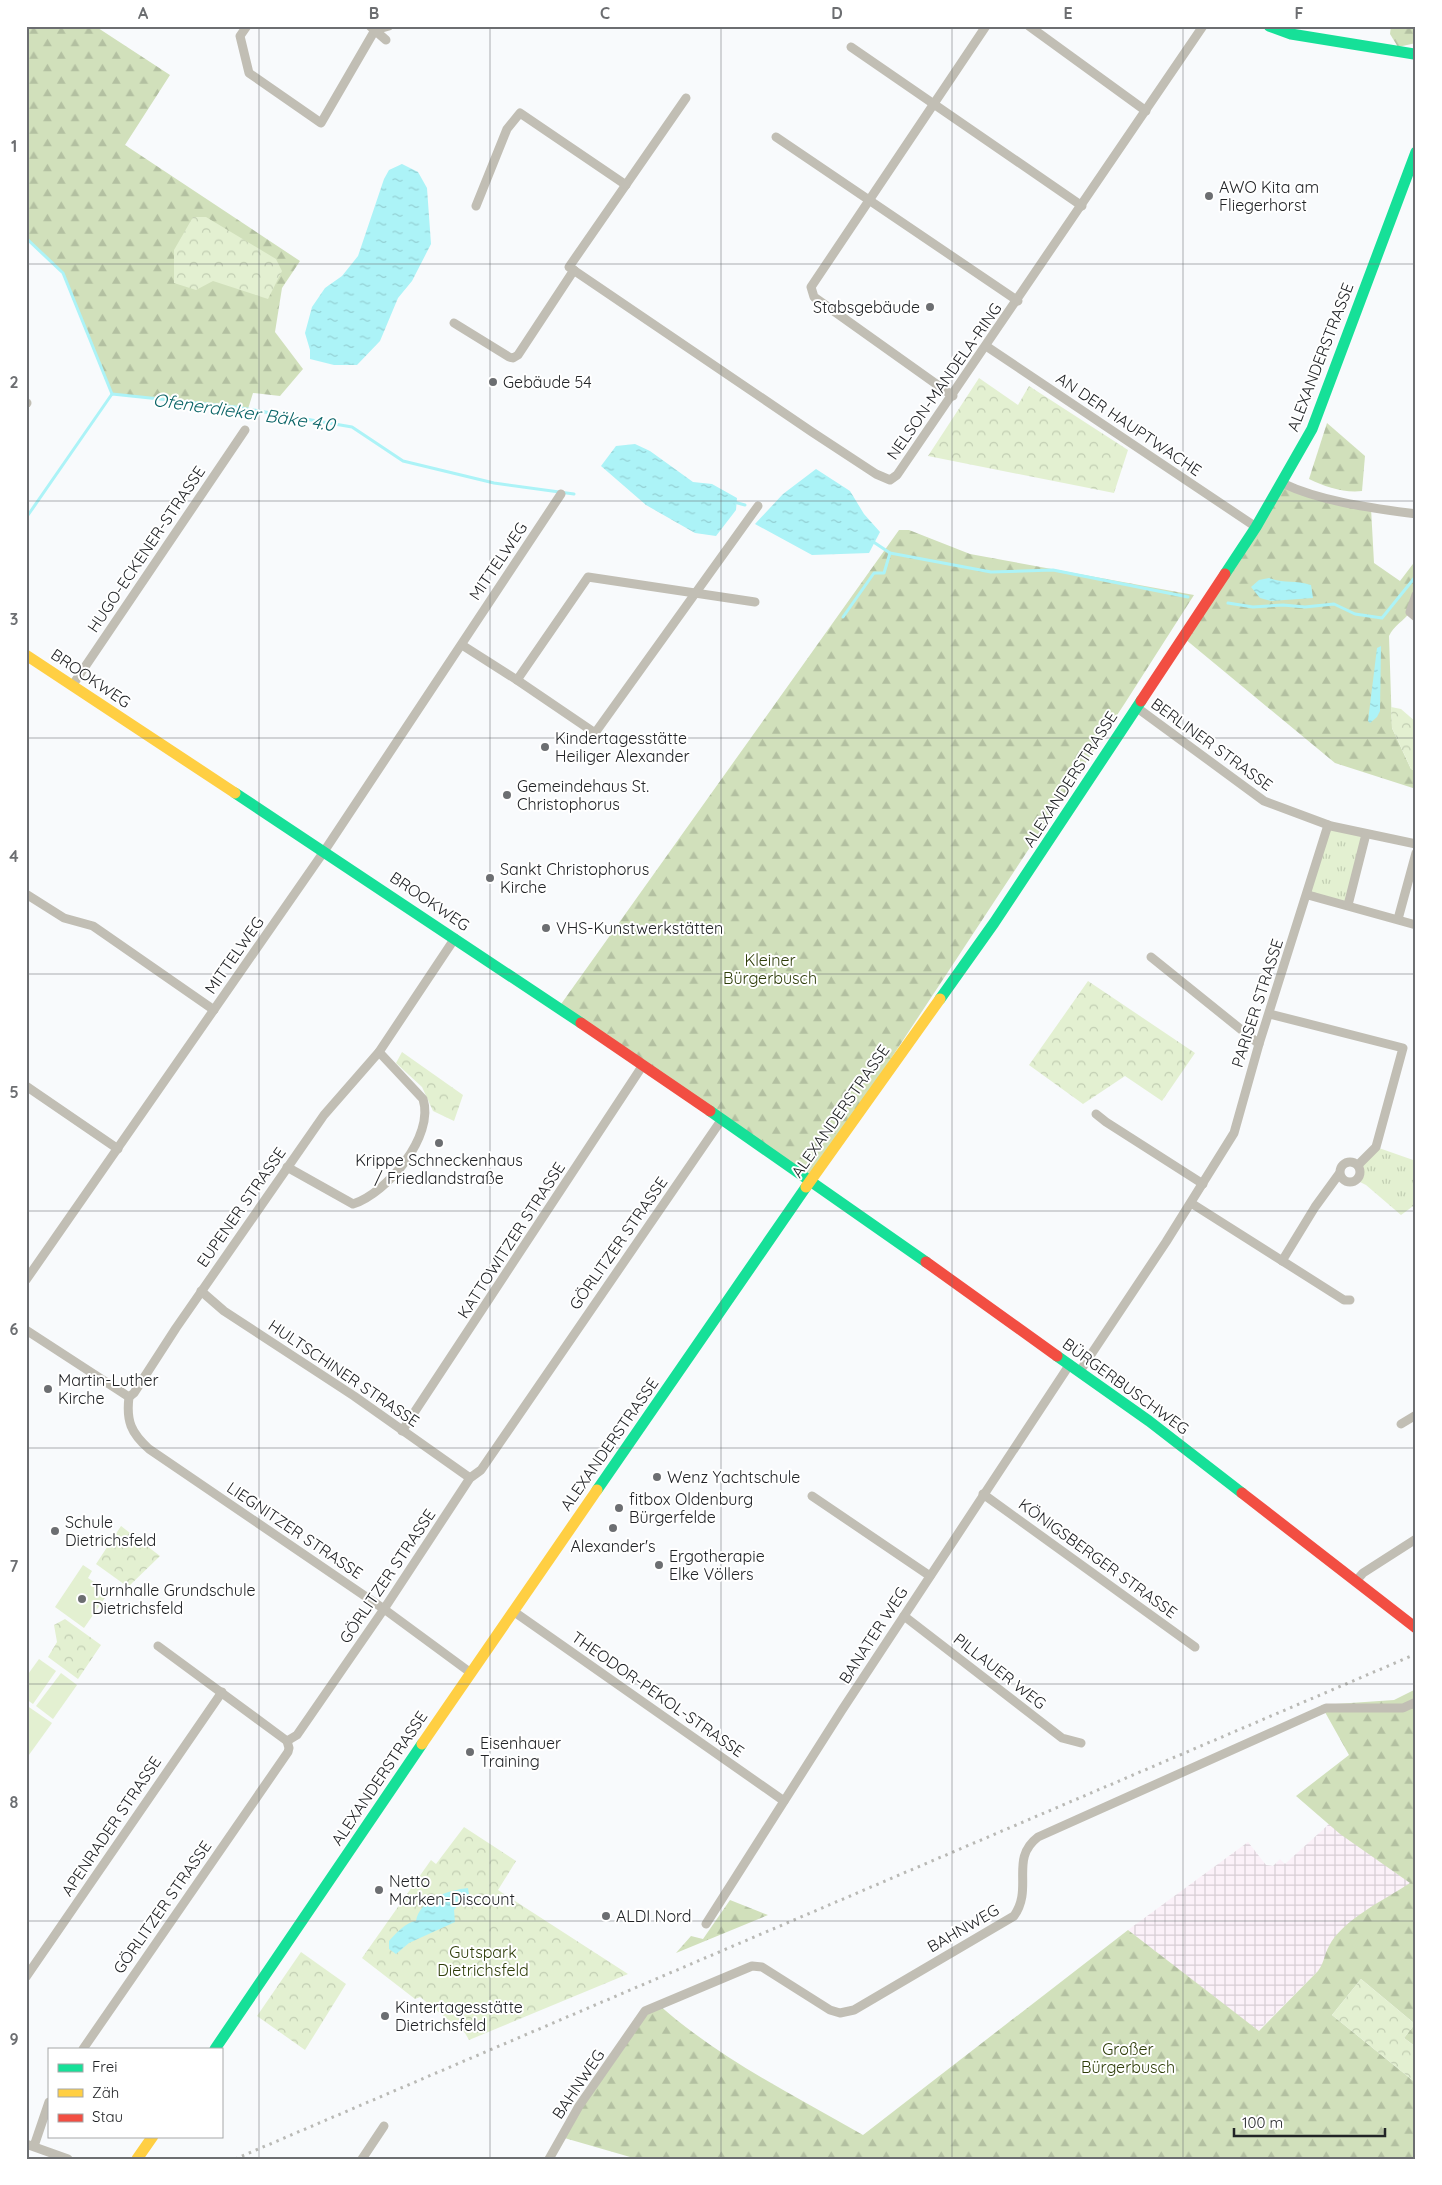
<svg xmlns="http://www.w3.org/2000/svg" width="1442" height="2185" font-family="Quicksand,sans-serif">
<defs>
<pattern id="industrial-grid" width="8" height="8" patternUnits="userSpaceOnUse" patternTransform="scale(1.25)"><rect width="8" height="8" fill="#fbf1f9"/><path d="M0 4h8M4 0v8" fill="none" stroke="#d7ced5"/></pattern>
<pattern id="grass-tufts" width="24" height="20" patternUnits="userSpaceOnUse" patternTransform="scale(1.25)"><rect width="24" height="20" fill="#e3f0d1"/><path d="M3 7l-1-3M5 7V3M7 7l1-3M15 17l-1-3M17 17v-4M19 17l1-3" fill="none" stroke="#c2ceb3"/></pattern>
<pattern id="forest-firs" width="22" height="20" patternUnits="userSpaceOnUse" patternTransform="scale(1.25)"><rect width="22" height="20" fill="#d1e0bb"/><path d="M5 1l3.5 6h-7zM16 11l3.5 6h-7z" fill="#b3c0a1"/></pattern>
<pattern id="park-crowns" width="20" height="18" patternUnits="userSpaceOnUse" patternTransform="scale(1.25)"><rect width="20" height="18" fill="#e3f0d1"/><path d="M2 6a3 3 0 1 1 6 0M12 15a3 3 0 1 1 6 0" fill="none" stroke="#c2ceb3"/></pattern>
<pattern id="water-ripples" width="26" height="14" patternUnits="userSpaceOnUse" patternTransform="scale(1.25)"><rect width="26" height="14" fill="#acf3f7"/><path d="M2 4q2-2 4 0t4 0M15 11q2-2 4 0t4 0" fill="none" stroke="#94d0d4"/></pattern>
</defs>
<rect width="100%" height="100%" fill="#f8fafc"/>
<path fill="url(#industrial-grid)" d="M1329 1824 1410 1883 1329 1946 1326 1960 1318 1971 1258 2031 1128 1930 1248 1842 1266 1865 1273 1866 1280 1859 1285 1864Z"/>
<g fill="url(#grass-tufts)">
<path d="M1331 826 1366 834 1348 905 1308 895Z"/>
<path d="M1376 1147 1416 1161V1204L1401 1215 1366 1185 1356 1180 1360 1175V1168Z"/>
</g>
<g fill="url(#forest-firs)">
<path d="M26 26H95L170 75 125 145 300 261 282 288 275 332 303 369 280 396 253 393 248 409 112 394 63 273 26 238Z"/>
<path d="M1391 26H1416V43L1398 47 1390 34Z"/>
<path d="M1327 423 1365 456 1362 491C1344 493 1325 487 1309 479Z"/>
<path d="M1282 483 1371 508 1374 563 1400 581 1416 560C1416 576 1419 598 1410 612 1404 621 1394 625 1389 636L1392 728 1411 769 1416 771V789L1335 763 1185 639Z"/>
<path d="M899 530H909L970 554 1194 595 1125 703 811 1180 559 1007Z"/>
<path d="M1416 1689V2047L1404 2038 1415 2024 1361 1979 1332 2015 1416 2083V2159H637L561 2137 645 2011 659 2005C720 2059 793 2095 863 2135L1128 1930 1259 2031 1318 1971C1325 1961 1324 1955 1329 1946 1342 1920 1386 1899 1410 1883L1340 1834 1296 1796 1349 1755 1321 1705 1394 1700Z"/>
<path d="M730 1900 768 1915 676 1953 691 1936 703 1939Z"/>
</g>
<g fill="url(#park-crowns)">
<path d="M193 217H206L276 259 282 271 268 299 213 281 196 290 174 283V250Z"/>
<path d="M979 378 1018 405 1029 386 1128 450 1114 493 928 456Z"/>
<path d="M1391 707 1401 709 1416 722V771L1411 769 1392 728Z"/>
<path d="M1088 981 1195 1053 1162 1101 1125 1076 1083 1104 1029 1065Z"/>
<path d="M402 1052 463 1095 454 1121 433 1111 422 1087 396 1063Z"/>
<path d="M121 1526 160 1556 128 1587 96 1564Z"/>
<path d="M65 1619 101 1645 78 1679 48 1657 57 1642 54 1625Z"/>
<path d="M464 1827 516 1861 498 1890 628 1974 469 2040 465 2033 420 1997 415 1999 362 1958 431 1860 436 1864Z"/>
<path d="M301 1952 346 1984 305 2050 257 2016Z"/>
<path d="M1361 1979 1415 2024 1404 2038 1416 2047V2083L1332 2015Z"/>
</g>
<g fill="#e3f0d1">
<path d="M83 1565 92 1571 88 1578 109 1592 84 1628 55 1607Z"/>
<path d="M39 1659 56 1671 33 1704 26 1699V1677Z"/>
<path d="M61 1673 77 1685 53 1719 36 1706Z"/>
<path d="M26 1705 52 1723 26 1759Z"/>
</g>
<g fill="url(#water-ripples)">
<path d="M402 164 418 172 427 188 431 244 412 281 398 298 380 341 357 365H334L310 359V350L305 333 312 307 325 288 342 276 358 256 384 179 389 170Z"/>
<path d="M635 444 650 451 693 482 712 484 737 498 736 510 716 536 695 533 646 505 601 466 616 446Z"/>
<path d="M816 469 850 491 864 514 880 532 869 553 812 555 755 524 783 494Z"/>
<path d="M1269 578C1285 584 1295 580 1311 585L1313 598 1271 601 1260 598 1251 587 1259 580Z"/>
<path d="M1381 646 1380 711 1377 717 1370 723 1368 721 1377 648Z"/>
<path d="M468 1888 470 1901 459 1904 454 1910 455 1922 409 1943 396 1954 389 1949V1941C396 1933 406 1922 416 1921 420 1899 449 1890 468 1888Z"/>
</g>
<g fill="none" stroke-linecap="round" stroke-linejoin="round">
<g stroke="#acf3f7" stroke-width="3">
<path d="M26 238 63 273 112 394"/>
<path d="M734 502 745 505"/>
<path d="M26 518 112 394 236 407 352 427 403 461 494 483 574 494"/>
<path d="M872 541 890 553 991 572 1053 570 1188 597"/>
<path d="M1228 603 1253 607 1283 605 1305 607 1334 604 1355 614 1382 618 1416 576"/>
<path d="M843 617 874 573H884L890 553"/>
</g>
<g stroke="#c1beb4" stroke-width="9">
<path d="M247 26 240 36 249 73 321 123 375 30 389 26"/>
<path d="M370 26 386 40"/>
<path d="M1029 26 1146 111"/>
<path d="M851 47 1082 206"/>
<path d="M686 98 569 267 812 432 876 474 890 480 897 475 1203 26"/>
<path d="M776 137 1018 301"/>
<path d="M476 206 507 129 520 113 626 185"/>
<path d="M454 323 509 357 513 358 518 355 574 270"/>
<path d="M986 346 1256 527"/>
<path d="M953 396 814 297 811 287 986 26"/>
<path d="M26 403H27"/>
<path d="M1282 483C1322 502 1372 508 1416 514"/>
<path d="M1416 595 1410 612 1416 617"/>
<path d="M462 645 517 680 595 733 758 506"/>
<path d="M517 680 588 577 755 602"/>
<path d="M72 686 245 430"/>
<path d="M1136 707 1264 801 1331 826 1416 844"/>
<path d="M26 894 64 918 93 926 214 1010"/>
<path d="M1308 895 1416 925"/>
<path d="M1348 905 1366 834"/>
<path d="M1398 919 1416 853"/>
<path d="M1151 957 1259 1044"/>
<path d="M1270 1014 1403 1048 1376 1147 1358 1165"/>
<path d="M26 1086 118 1149"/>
<path d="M1096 1114 1106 1122 1203 1184"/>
<circle cx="1350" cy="1172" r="10"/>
<path d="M287 1167 353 1204C387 1193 435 1136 423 1099L379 1052"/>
<path d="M1191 1203 1344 1300H1350"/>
<path d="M1282 1261 1315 1207 1339 1174"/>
<path d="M26 1280 325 850 561 494"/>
<path d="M201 1291 224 1311 354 1396 470 1478"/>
<path d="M26 1330 129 1397"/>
<path d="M1080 1371 1166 1242 1234 1133 1259 1044 1328 825"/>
<path d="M129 1397 134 1393 176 1328 324 1115 379 1052 455 938"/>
<path d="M129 1397C126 1421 131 1433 149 1449L384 1609 471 1673"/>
<path d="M1401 1424 1416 1415"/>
<path d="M402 1431 643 1065"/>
<path d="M983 1494 1195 1647"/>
<path d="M812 1496 930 1576"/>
<path d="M1356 1581 1363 1573 1416 1539"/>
<path d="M513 1611 784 1801"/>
<path d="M904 1616 1062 1738 1081 1743"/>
<path d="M158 1646 287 1741"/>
<path d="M287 1741 297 1735 384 1609 470 1478 481 1470 722 1119"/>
<path d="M706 1924 842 1710 1070 1364"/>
<path d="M26 1977 222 1692"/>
<path d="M83 2049 288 1752 289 1748 287 1741"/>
<path d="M26 2144 68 2159"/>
<path d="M34 2146 49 2102"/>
<path d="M362 2159 384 2126"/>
<path d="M549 2159 579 2106 645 2011 752 1966 762 1967 830 2010 840 2013 854 2010 1014 1916C1034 1888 1009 1859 1038 1837L1326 1708H1403L1416 1702"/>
</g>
<g stroke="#16e098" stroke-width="11">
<path d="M1269 26 1291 34 1414 54"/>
<path d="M1225 574 1256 527 1312 429 1416 152"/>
<path d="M235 793 581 1023"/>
<path d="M940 999 994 923 1141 701"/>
<path d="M710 1111 926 1262"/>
<path d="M1057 1356 1149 1421 1242 1493"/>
<path d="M597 1490 806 1187"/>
<path d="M215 2049 422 1744"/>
</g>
<g stroke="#ffcf43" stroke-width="11">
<path d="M26 655 235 793"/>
<path d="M806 1187 940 999"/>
<path d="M422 1744 597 1490"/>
<path d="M137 2159 153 2136"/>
</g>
<g stroke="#f24e42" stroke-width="11">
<path d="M1141 701 1225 574"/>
<path d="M581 1023 710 1111"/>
<path d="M926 1262 1057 1356"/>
<path d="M1242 1493 1416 1628"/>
</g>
<path stroke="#b9b9b5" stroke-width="3" stroke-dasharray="2.5 5" stroke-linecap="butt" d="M235 2159 1416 1654"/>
</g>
<path fill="none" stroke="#6c6e71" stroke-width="1" stroke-opacity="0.55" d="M259 26V2159M490 26V2159M721 26V2159M952 26V2159M1183 26V2159M26 264H1416M26 501H1416M26 738H1416M26 974H1416M26 1211H1416M26 1448H1416M26 1684H1416M26 1921H1416"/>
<g fill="#6c6e71" stroke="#fff" stroke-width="2">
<circle cx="1209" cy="196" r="5"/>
<circle cx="930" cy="307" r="5"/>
<circle cx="493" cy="382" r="5"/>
<circle cx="545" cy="747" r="5"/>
<circle cx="507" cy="795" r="5"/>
<circle cx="490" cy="878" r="5"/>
<circle cx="546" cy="928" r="5"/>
<circle cx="439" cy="1143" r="5"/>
<circle cx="48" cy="1389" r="5"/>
<circle cx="657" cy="1477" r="5"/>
<circle cx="619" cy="1508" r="5"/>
<circle cx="613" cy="1528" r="5"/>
<circle cx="55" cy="1531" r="5"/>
<circle cx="659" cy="1565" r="5"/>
<circle cx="82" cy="1599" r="5"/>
<circle cx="470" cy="1752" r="5"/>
<circle cx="379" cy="1890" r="5"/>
<circle cx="606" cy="1916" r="5"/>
<circle cx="385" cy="2016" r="5"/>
</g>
<g text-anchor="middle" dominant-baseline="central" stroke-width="4" stroke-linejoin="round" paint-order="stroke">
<g font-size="16" fill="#212326" stroke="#fff" text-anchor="start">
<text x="1219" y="187">AWO Kita am<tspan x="1219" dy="18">Fliegerhorst</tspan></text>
<text x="920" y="307" text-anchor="end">Stabsgebäude</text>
<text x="503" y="382">Gebäude 54</text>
<text x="555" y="738">Kindertagesstätte<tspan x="555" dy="18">Heiliger Alexander</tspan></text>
<text x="517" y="786">Gemeindehaus St.<tspan x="517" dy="18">Christophorus</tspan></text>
<text x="500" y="869">Sankt Christophorus<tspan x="500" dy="18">Kirche</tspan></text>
<text x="556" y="928">VHS-Kunstwerkstätten</text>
<text x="439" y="1160" text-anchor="middle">Krippe Schneckenhaus<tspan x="439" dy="18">/ Friedlandstraße</tspan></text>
<text x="58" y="1380">Martin-Luther<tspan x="58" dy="18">Kirche</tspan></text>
<text x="667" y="1477">Wenz Yachtschule</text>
<text x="629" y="1499">fitbox Oldenburg<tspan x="629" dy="18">Bürgerfelde</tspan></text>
<text x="65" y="1522">Schule<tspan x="65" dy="18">Dietrichsfeld</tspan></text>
<text x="613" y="1546" text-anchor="middle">Alexander's</text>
<text x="669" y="1556">Ergotherapie<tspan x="669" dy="18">Elke Völlers</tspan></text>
<text x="92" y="1590">Turnhalle Grundschule<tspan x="92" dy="18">Dietrichsfeld</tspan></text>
<text x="480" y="1743">Eisenhauer<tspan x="480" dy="18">Training</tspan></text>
<text x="389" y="1881">Netto<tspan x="389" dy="18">Marken-Discount</tspan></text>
<text x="616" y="1916">ALDI Nord</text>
<text x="395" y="2007">Kintertagesstätte<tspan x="395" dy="18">Dietrichsfeld</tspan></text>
</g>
<g font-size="16" fill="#212326" stroke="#fff">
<text transform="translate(1320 357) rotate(-69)">ALEXANDERSTRASSE</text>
<text transform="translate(944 381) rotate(-55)">NELSON-MANDELA-RING</text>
<text transform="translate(1129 424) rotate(34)">AN DER HAUPTWACHE</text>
<text transform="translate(146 549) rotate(-56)">HUGO-ECKENER-STRASSE</text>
<text transform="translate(498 561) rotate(-56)">MITTELWEG</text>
<text transform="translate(91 678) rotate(34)">BROOKWEG</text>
<text transform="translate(1212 744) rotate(36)">BERLINER STRASSE</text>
<text transform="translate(1070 779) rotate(-57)">ALEXANDERSTRASSE</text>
<text transform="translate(430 901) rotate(34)">BROOKWEG</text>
<text transform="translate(234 955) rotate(-55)">MITTELWEG</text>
<text transform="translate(1257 1003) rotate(-72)">PARISER STRASSE</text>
<text transform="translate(840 1111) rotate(-55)">ALEXANDERSTRASSE</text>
<text transform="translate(241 1207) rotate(-55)">EUPENER STRASSE</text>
<text transform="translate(511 1240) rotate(-57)">KATTOWITZER STRASSE</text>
<text transform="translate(618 1243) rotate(-55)">GÖRLITZER STRASSE</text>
<text transform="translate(344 1373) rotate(34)">HULTSCHINER STRASSE</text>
<text transform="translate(1126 1386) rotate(36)">BÜRGERBUSCHWEG</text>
<text transform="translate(609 1444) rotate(-55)">ALEXANDERSTRASSE</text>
<text transform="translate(295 1530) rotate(34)">LIEGNITZER STRASSE</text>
<text transform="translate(1098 1558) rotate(36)">KÖNIGSBERGER STRASSE</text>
<text transform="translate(387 1576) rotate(-56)">GÖRLITZER STRASSE</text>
<text transform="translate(873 1635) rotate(-57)">BANATER WEG</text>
<text transform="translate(1000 1671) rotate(38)">PILLAUER WEG</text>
<text transform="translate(658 1694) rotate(35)">THEODOR-PEKOL-STRASSE</text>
<text transform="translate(379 1778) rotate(-56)">ALEXANDERSTRASSE</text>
<text transform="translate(111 1826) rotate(-56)">APENRADER STRASSE</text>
<text transform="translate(162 1907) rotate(-55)">GÖRLITZER STRASSE</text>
<text transform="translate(963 1928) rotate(-30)">BAHNWEG</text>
<text transform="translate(578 2084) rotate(-56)">BAHNWEG</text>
</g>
<g font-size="16" fill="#2e3d09" stroke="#fff">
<text x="770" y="960">Kleiner<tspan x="770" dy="18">Bürgerbusch</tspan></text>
<text x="483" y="1952">Gutspark<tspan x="483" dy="18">Dietrichsfeld</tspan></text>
<text x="1128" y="2049">Großer<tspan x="1128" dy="18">Bürgerbusch</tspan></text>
</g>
<g font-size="18" font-style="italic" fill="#0a6467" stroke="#fff">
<text transform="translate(244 412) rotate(8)">Ofenerdieker Bäke 4.0</text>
</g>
</g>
<rect width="1442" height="2185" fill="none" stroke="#ffffff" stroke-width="55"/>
<rect x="48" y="2048" width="175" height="90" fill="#ffffff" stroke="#a6a7a8"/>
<rect x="58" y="2064" width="25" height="8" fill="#16e098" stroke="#a6a7a8"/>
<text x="92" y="2072" font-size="15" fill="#212326">Frei</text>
<rect x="58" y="2089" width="25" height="8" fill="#ffcf43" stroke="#a6a7a8"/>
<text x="92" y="2098" font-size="15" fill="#212326">Zäh</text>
<rect x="58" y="2114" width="25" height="8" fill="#f24e42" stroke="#a6a7a8"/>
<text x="92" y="2122" font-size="15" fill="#212326">Stau</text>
<path d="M1234 2128v8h151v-8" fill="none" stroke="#212326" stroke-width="2.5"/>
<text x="1242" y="2128" font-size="15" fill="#212326" stroke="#ffffff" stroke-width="4" paint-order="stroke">100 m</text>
<rect x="28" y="28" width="1386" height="2130" fill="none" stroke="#6c6e71" stroke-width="2"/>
<g font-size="16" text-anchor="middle" font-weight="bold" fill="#6c6e71">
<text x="143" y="19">A</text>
<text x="374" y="19">B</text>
<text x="605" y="19">C</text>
<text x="837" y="19">D</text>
<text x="1068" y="19">E</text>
<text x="1299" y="19">F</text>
<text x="14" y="152">1</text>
<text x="14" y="388">2</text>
<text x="14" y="625">3</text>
<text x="14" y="862">4</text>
<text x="14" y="1098">5</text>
<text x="14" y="1335">6</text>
<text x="14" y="1572">7</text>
<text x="14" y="1808">8</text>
<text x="14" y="2045">9</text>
</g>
</svg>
